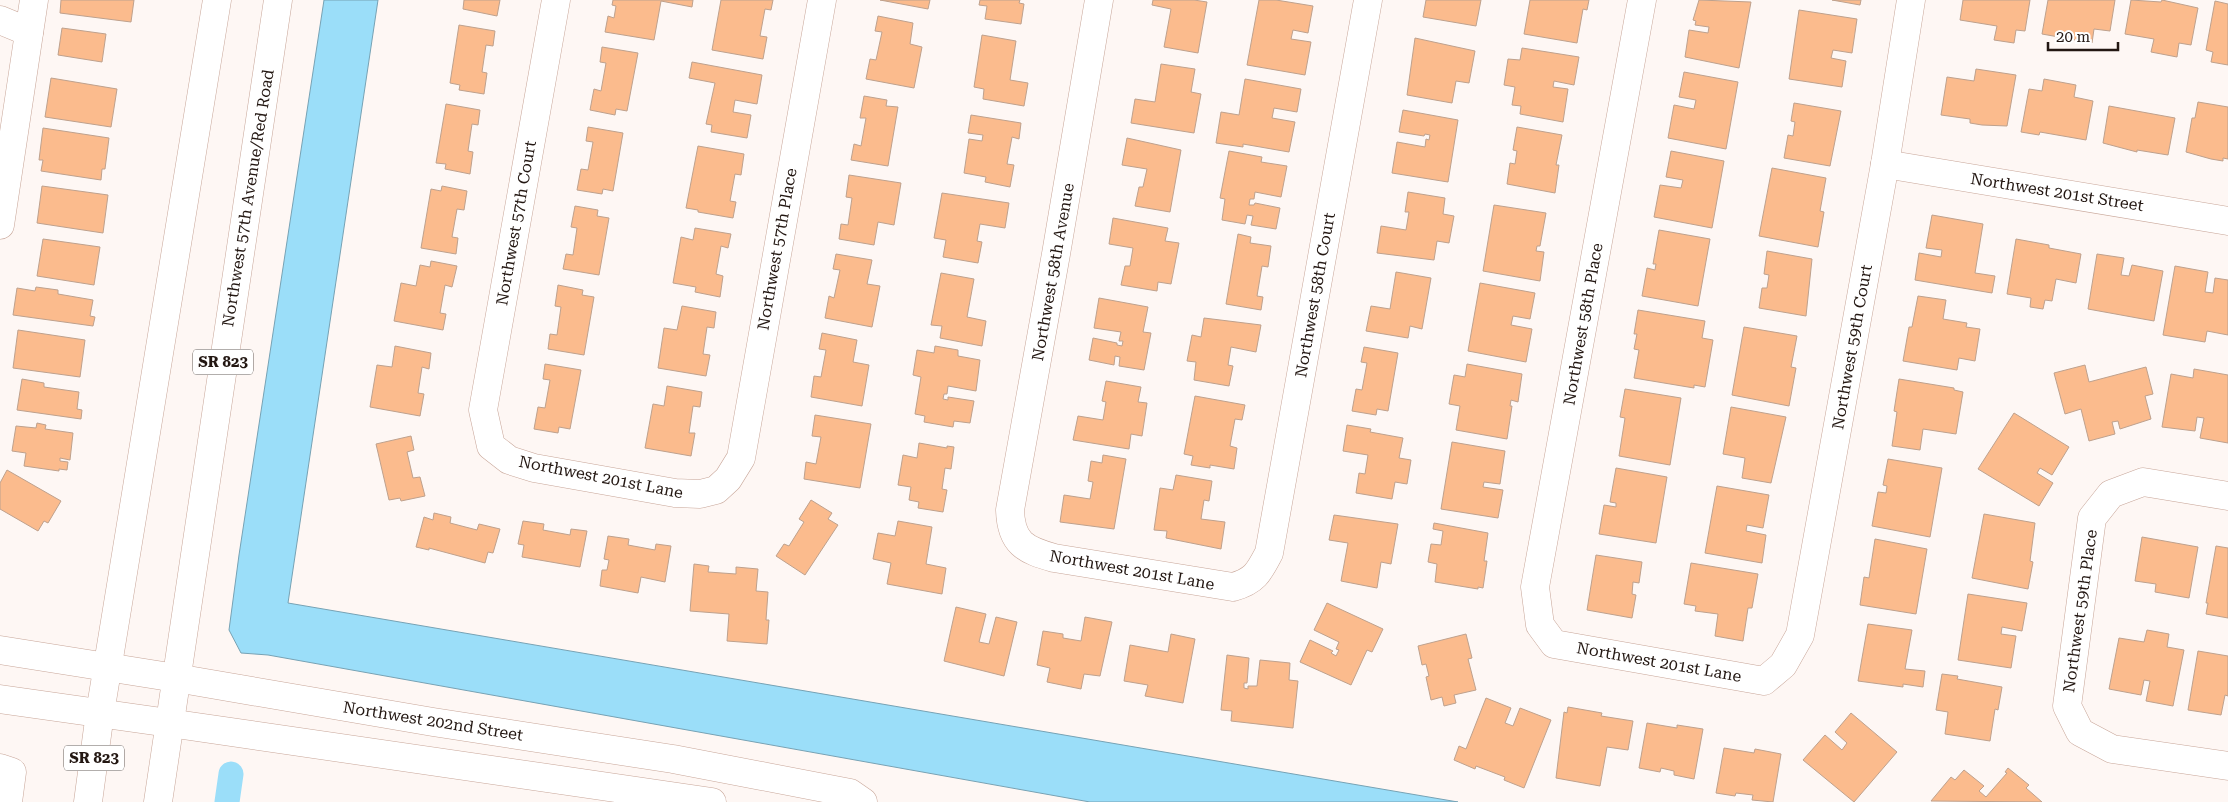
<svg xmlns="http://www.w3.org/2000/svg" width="2228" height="802" font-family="'Roboto Serif',serif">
<rect width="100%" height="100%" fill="#fef7f4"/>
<path fill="#9bdef9" stroke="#77a2b4" d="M324 0H378L288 603 1458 802H1090L268 655 241 653 229 630 239 555Z"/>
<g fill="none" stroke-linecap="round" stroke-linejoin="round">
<path stroke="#9bdef9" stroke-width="25" d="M227 802 231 774"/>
</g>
<g fill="#fbbb8d" stroke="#bea18d">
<path d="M61 0H134L131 22 60 13Z"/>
<path d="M464 0H500L497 16 463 9Z"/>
<path d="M613 0H693L692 7 661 1 654 40 605 32 608 16 614 18 616 6 612 5Z"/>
<path d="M721 0H773L771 10 765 9 760 36 767 37 763 59 712 50Z"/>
<path d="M880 0H930L928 9Z"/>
<path d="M980 0H1020L1019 3 1024 4 1021 24 985 19 987 6 979 5Z"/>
<path d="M1153 0H1194L1207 2 1198 53 1164 47 1171 9 1152 5Z"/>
<path d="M1259 0H1276L1313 6 1308 33 1293 30 1291 39 1311 42 1305 75 1247 65Z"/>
<path d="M1426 0H1481L1476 26 1423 17Z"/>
<path d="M1530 0H1589L1587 10 1583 9 1577 43 1524 34Z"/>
<path d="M1699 0 1751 2 1739 68 1685 57 1689 30 1708 33 1709 27 1695 25 1696 21 1693 20Z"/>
<path d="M1832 0H1861L1860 5Z"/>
<path d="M1963 0H2030L2025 31 2016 30 2014 43 1994 40 1997 26 1960 20Z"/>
<path d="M2048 0H2115L2110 31 2094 29 2092 43 2042 34Z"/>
<path d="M2131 0 2161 2 2162 0 2198 8 2191 45 2179 43 2177 57 2151 52 2154 39 2125 34Z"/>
<path d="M2215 1 2228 4V65L2211 62 2213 52 2206 50Z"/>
<path d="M1799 10 1857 19 1852 53 1833 50 1831 58 1846 61 1842 87 1789 79Z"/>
<path d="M878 16 913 23 910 44 922 47 914 88 866 79 870 59 876 60 882 32 875 31Z"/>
<path d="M459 25 495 31 493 46 486 45 482 72 487 73 484 94 459 90 460 85 450 83Z"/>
<path d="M62 28 106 34 102 62 58 55Z"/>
<path d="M982 35 1016 41 1010 80 1028 83 1024 106 983 99 984 89 974 87Z"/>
<path d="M1415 38 1475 51 1469 83 1456 81 1452 103 1407 95Z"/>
<path d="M602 47 638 53 627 111 616 109 615 115 590 110 594 89 601 91 606 63 600 62Z"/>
<path d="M1522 48 1579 57 1574 85 1554 81 1553 87 1568 89 1563 122 1520 114 1521 106 1512 105 1515 87 1504 85 1508 59 1520 60Z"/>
<path d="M692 62 762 75 757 104 735 100 733 112 751 115 747 138 711 132 712 125 706 124 715 83 689 78Z"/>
<path d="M1161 64 1195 69 1191 92 1201 94 1194 133 1131 123 1135 99 1155 102Z"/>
<path d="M1976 69 2016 75 2007 126 1982 125 1970 123V119L1941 115 1947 77 1974 81Z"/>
<path d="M1684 72 1738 82 1726 149 1668 138 1674 105 1694 109 1696 100 1679 97Z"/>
<path d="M51 78 117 89 111 127 45 117Z"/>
<path d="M1245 79 1301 89 1297 112 1274 108 1272 118 1295 122 1289 152 1243 144V147L1216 143 1221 112 1239 115Z"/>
<path d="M2044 79 2076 85 2074 97 2093 101 2086 140 2040 132 2039 135 2021 132 2029 89 2042 91Z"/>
<path d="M864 96 887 100 886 106 898 107 888 166 851 160 854 144 861 146 866 118H860Z"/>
<path d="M2198 102 2228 107V159L2223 158V161L2211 159 2186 152 2192 118H2195Z"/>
<path d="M1794 103 1841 111 1830 166 1784 158 1788 135 1793 136 1795 122 1791 121Z"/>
<path d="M446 104 480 110 478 125 472 124 468 151 473 152 470 174 445 169 446 164 436 163Z"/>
<path d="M2109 106 2175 118 2168 155 2137 150V152L2103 143Z"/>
<path d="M1403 110 1458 120 1448 182 1392 173 1397 142 1425 147 1426 139 1429 140 1430 135 1425 134 1424 136 1399 132Z"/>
<path d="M971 115 1021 123 1019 139 1012 137 1007 164 1014 165 1010 187 985 182 986 177 964 173 969 139 982 141 983 135 968 133Z"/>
<path d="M588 127 623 133 613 191 603 189 602 194 577 190 581 169 588 170 593 142 586 141Z"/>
<path d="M1517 127 1562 135 1556 165H1559L1555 193 1507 184 1510 163 1515 164 1517 151 1513 150Z"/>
<path d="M43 128 109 138 105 169H102L101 180 41 171 43 160H39Z"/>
<path d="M1127 138 1181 150 1170 212 1135 206 1139 187H1143L1147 169 1122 165Z"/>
<path d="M698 146 744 154 741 175 735 174 730 201 736 202 733 218 698 212V210L686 208Z"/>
<path d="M1229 151 1262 157 1261 162 1287 166 1281 197 1255 192 1254 199H1250L1249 205H1254L1255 203 1280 208 1276 229 1251 225 1253 216 1247 215 1245 224 1222 220 1225 199 1220 198Z"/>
<path d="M1671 151 1724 161 1712 228 1654 217 1660 185 1681 188 1683 180 1666 177Z"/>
<path d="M1772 168 1826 178 1820 211 1824 212 1818 247 1759 236Z"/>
<path d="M849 175 901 183 894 225 878 222 874 245 839 239 841 224 848 225 852 198 846 197Z"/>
<path d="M42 186 108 195 103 233 37 223Z"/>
<path d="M442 186 467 191 464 210 457 209 452 237 458 238 456 254 421 248 431 189 441 191Z"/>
<path d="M1408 192 1445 198 1443 214 1454 216 1449 243 1437 241 1434 260 1377 253 1381 226 1406 230 1409 212H1405Z"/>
<path d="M942 193 1009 203 1005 228 980 224 977 241 982 242 978 263 943 257 946 240 934 238Z"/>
<path d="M1494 205 1546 213 1540 246H1537L1536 251 1544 252 1540 281 1483 271Z"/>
<path d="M575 206 598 210 597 216 609 218 599 275 563 269 566 254 573 255 577 228 571 227Z"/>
<path d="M1932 215 1983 224 1975 273 1995 276 1992 293 1915 280 1919 253 1941 257 1942 250 1926 248Z"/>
<path d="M1113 218 1168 228 1165 241 1179 243 1171 284 1158 282 1157 291 1121 285 1125 266H1130L1133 248 1109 244Z"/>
<path d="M695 228 731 234 728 248 721 246 716 274 723 276 720 297 695 292 696 287 673 283 681 237 693 240Z"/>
<path d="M1659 230 1710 239 1698 306 1642 296 1647 268 1655 270 1656 264H1653Z"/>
<path d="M1238 234 1251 237 1250 243 1271 246 1268 267 1262 266 1257 296 1263 297 1261 310 1226 304Z"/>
<path d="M43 239 100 247 94 285 37 276Z"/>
<path d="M2016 239 2049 245V248L2081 254 2076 283 2056 279 2052 301 2045 300 2043 309 2030 307 2031 298 2007 294Z"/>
<path d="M1767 251 1812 259 1806 316 1759 308 1762 288H1767L1769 275 1764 274Z"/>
<path d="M836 254 872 260 867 284 880 286 872 327 825 318 829 296 834 298 840 270 833 269Z"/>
<path d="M2097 254 2124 258 2121 275 2129 276 2132 265 2163 271 2154 321 2088 309Z"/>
<path d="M431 261 457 266 452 287 445 285 440 313 446 314 443 330 394 321 401 283 416 286 420 265 430 267Z"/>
<path d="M2175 266 2208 272 2205 292 2213 293 2215 278 2228 280V335L2207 331 2205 342 2163 335Z"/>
<path d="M1396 272 1431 278 1422 329 1410 326 1408 338 1366 331 1371 306 1390 309Z"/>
<path d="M941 273 974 279 967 317 986 321 982 346 940 338 942 326 931 325Z"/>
<path d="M1480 283 1535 293 1530 319 1513 316 1511 325 1532 329 1526 362 1468 351Z"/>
<path d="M558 285 583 290 582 295 594 297 584 355 548 349 550 334 557 335 561 307 555 306Z"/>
<path d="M36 287 58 290V294L93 300 90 316 95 317 93 326 13 315 17 288 35 291Z"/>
<path d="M1918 296 1946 300 1943 319 1967 323 1966 327 1980 329 1975 361 1959 358 1957 370 1903 361 1909 327H1912Z"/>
<path d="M1099 298 1148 307 1143 332 1151 333 1144 370 1119 366 1120 357 1115 356 1114 365 1089 360 1093 338 1117 343V345L1122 346 1123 341H1119L1121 332 1094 328Z"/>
<path d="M682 306 716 312 714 328 707 327 703 354 710 355 706 376 658 368 664 328 677 330Z"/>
<path d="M1638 310 1705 321 1702 338 1713 340 1705 387 1694 385V388L1634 378 1639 350 1634 349 1637 334H1634Z"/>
<path d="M1204 318 1261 325 1256 352 1231 347 1228 365 1233 366 1229 386 1194 380 1196 362 1187 361 1192 335 1201 337Z"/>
<path d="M1744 327 1797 336 1791 367 1796 368 1789 406 1732 395Z"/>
<path d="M18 330 85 340 80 377 13 368Z"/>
<path d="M822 333 857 340 853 362 869 365 862 406 811 397 814 376 821 377 826 350 819 349Z"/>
<path d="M395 346 431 353 429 369 422 367 418 393 424 394 420 416 370 407 377 365 392 367Z"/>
<path d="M935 346 958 350V356L980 360 976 391 948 386 947 394H944L943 399 948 400V397L974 401 970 423 954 421 953 427 924 422 925 416 915 414 921 377 913 375 917 350 934 353Z"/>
<path d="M1364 347 1398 353 1388 411 1377 409 1376 415 1352 411 1356 389 1362 390 1367 363 1361 362Z"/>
<path d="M545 364 581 370 570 429 559 427 558 433 534 429 538 407 545 408 550 380 543 379Z"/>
<path d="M1467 364 1522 374 1518 402 1511 400 1510 406H1512L1507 439 1456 430 1460 406 1449 404 1454 375 1465 377Z"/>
<path d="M2085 365 2089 382 2146 367 2153 394 2145 396 2151 419 2120 429 2118 421 2112 422 2115 434 2089 441 2081 409 2065 414 2054 373Z"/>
<path d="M2194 369 2228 375V443L2200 438 2204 418 2197 417 2195 431 2162 427 2171 374 2193 378Z"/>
<path d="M22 379 44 383V387L79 392 77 409 82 410 81 419 17 410Z"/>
<path d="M1899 379 1954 388V390L1963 392 1956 434 1923 429 1920 450 1892 446 1897 412 1894 411Z"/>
<path d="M1106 381 1141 387 1138 402 1147 403 1142 436 1131 434 1129 449 1073 440 1078 416 1103 420 1106 402 1102 401Z"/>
<path d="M667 386 702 392 700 407 693 406 689 433H695L691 456 645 448 653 404 664 406Z"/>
<path d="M1625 389 1681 398 1670 465 1619 456 1625 418 1620 417Z"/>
<path d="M1195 396 1245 405 1242 420 1235 419 1230 446 1237 448 1234 469 1210 465V468L1191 465 1193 456 1184 454Z"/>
<path d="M1731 407 1786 417 1771 483 1742 478 1745 458 1723 454Z"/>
<path d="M2014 413 2069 447 2052 475 2040 468 2037 473 2053 483 2039 506 1978 469Z"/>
<path d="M815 415 871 424 860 488 804 479 806 462 816 464 821 437 812 436Z"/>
<path d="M37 423 46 425 45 429 73 433 70 460 60 458V461L68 462 67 470 59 469V471L24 466 26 453 12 451 16 426 36 428Z"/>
<path d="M1347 425 1371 429 1370 432 1403 438 1399 458 1411 460 1407 484 1395 482 1392 499 1356 493 1359 473 1365 474 1368 455 1343 451Z"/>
<path d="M411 436 414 450 407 452 413 478 420 477 425 496 401 501 400 498 389 500 376 444Z"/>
<path d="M1452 442 1505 451 1500 484 1484 482 1483 487 1503 490 1498 518 1441 509Z"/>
<path d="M919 443 947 448V446L954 447 951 469 945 468 942 489 947 490 943 512 918 508 919 502 909 500 911 487 898 485 903 455 917 458Z"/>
<path d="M1103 455 1126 459 1114 529 1060 522 1064 495 1090 499 1093 482 1088 481 1091 461 1102 463Z"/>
<path d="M1888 459 1942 468 1930 537 1872 526 1878 492 1886 493 1887 486 1883 485Z"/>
<path d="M1616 468 1667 477 1656 543 1599 534 1604 505 1616 507V503L1610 502Z"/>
<path d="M7 470 61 501 48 523 44 521 38 531 0 509V483Z"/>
<path d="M1176 475 1212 481 1209 501 1204 500 1201 519 1225 522 1221 549 1166 538 1167 531 1154 530 1160 488 1173 490Z"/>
<path d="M1717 486 1769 495 1763 528 1747 525 1746 531 1766 535 1762 563 1705 553Z"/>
<path d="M811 500 832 513 828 519 838 525 805 575 776 556 784 544 789 546 804 522 799 519Z"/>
<path d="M434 513 451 517 450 523 477 530 479 524 500 529 493 553 488 552 485 563 429 548V550L416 547 424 517 433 520Z"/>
<path d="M1984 514 2035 523 2030 561 2033 562 2028 589 1972 578Z"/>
<path d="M1334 515 1398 524 1391 564 1381 562 1377 588 1341 581 1348 543 1329 540Z"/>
<path d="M523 521 544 524 543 530 570 535 571 529 587 531 580 567 522 557 524 545 518 544Z"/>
<path d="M898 521 932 527 926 564 946 568 942 594 887 584 891 563 873 559 878 533 895 536Z"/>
<path d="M1434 523 1488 533 1484 561H1487L1483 588 1478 587V589L1435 582 1437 564 1428 562 1431 544 1441 545 1443 531 1433 529Z"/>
<path d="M608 536 629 539 628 545 655 550 656 544 671 546 665 582 641 577 638 593 600 586 602 570H607L609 560 604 559Z"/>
<path d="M2142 537 2198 547 2189 598 2155 592 2156 584 2135 581Z"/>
<path d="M1875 539 1927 549 1916 614 1860 605 1864 577 1869 578Z"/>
<path d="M2216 546 2228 548V618L2206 614 2208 603H2206Z"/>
<path d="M1596 555 1642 562 1639 583 1633 582 1632 594 1636 595 1632 618 1587 610Z"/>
<path d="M1691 563 1758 574 1752 608H1748L1743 641 1715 636 1718 614 1695 611 1696 606 1684 604Z"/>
<path d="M694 564 709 566 708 572 736 574V567L758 569 756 591 768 592 766 620H769L767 644 727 641 729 614 690 611Z"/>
<path d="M1968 594 2027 603 2022 631 2002 627 2001 634 2016 636 2011 668 1958 660Z"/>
<path d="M1327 603 1383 629 1372 652 1367 650 1351 685 1300 662 1310 640 1333 651 1331 653 1336 656 1339 650 1336 649 1339 642 1314 630Z"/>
<path d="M956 607 986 614 979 642 989 644 996 617 1017 622 1004 676 944 661Z"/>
<path d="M1085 617 1112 622 1100 676 1084 674 1081 689 1047 682 1050 668 1037 665 1043 631 1063 634V638L1081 641Z"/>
<path d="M1868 624 1912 630 1905 669 1925 671 1923 687 1903 684V687L1858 681Z"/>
<path d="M2147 630 2169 634 2167 647 2184 650 2173 706 2146 701 2150 681 2144 680 2141 695 2109 689 2119 638 2144 642Z"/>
<path d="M1171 634 1195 639 1183 703 1145 696 1148 685 1124 681 1130 645 1168 652Z"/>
<path d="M1466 634 1472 658 1468 659 1476 690 1454 695 1456 703 1444 706 1442 697 1431 700 1426 677 1429 676 1426 664 1422 665 1418 646Z"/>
<path d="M2198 651 2228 656V696L2225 695 2221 715 2188 710Z"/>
<path d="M1227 655 1249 658 1247 683H1244V688L1248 689V686H1257L1260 660 1290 663 1289 680 1298 681 1293 728 1231 721 1232 711 1221 710Z"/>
<path d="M1942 674 1958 676 1957 679 2002 687 1998 710 1995 709 1990 741 1945 734 1948 712 1936 710Z"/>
<path d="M1486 698 1511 708 1505 723 1513 726 1520 708 1551 720 1524 788 1504 780 1505 777 1476 766 1475 769 1454 760 1459 746 1466 749Z"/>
<path d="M1568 707 1602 713 1601 716 1633 721 1628 750 1607 747 1600 786 1556 778 1564 712 1567 713Z"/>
<path d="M1851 713 1897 752 1854 802 1803 760 1825 735 1842 750 1847 743 1835 732Z"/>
<path d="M1647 723 1677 728V725L1703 729 1694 779 1674 775V771L1661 768 1660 772 1639 768Z"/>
<path d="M1724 748 1754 753 1755 749 1781 754 1773 802 1752 800 1753 795 1736 793 1735 796 1716 793Z"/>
<path d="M2008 768 2029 785 2026 788 2042 802 1931 801 1951 777 1955 780 1964 770 1984 786 1979 791 1986 797 2007 773 2005 772Z"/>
</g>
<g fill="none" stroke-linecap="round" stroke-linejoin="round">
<g stroke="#c8a699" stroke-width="29">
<g id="minor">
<path d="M556 0 483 410 491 446 509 460 534 468 675 493 700 494 716 490 728 479 741 458 822 0"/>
<path d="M1099 0 1056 254 1010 510C1011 543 1025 550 1054 558L1233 587C1255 581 1259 572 1269 553L1368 0"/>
<path d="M1642 0 1535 587 1540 625 1554 644 1764 681 1783 665 1800 635 1885 164 1911 0"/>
<path d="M0 20 29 32"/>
<path d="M1885 164 2228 221"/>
<path d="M0 225 34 0"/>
<path d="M2228 496 2143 482 2111 494 2092 518 2067 706 2080 732 2112 749 2228 766"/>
<path d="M176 678 433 722 673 759 850 793 863 802"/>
<path d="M169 723 712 802"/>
<path d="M0 768 12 772 8 802"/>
</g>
</g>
<g stroke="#c8a699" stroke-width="29">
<g id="major">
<path d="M0 650 176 678"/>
<path d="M0 699 169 723"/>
<path d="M88 802 100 713 217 0"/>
<path d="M158 802 278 0"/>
</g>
</g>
<use href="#minor" stroke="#fff" stroke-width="28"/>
<use href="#major" stroke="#fff" stroke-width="28"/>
</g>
<g text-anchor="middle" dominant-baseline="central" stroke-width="4" stroke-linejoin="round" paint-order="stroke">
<g fill="#fff" stroke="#655d59" stroke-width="1">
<rect x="193" y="349.5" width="60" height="25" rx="4"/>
<rect x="64" y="745.5" width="60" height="25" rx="4"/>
</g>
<g font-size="15" font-weight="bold" fill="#231712">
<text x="223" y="362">SR 823</text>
<text x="94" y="758">SR 823</text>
</g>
<g font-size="16" fill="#231712" stroke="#fff">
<text transform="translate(2057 192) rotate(9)">Northwest 201st Street</text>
<text transform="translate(248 198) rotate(-81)">Northwest 57th Avenue/Red Road</text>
<text transform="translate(516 223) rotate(-80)">Northwest 57th Court</text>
<text transform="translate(777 249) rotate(-80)">Northwest 57th Place</text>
<text transform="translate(1053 272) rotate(-80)">Northwest 58th Avenue</text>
<text transform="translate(1315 295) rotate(-80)">Northwest 58th Court</text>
<text transform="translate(1583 324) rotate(-80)">Northwest 58th Place</text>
<text transform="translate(1852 347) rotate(-80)">Northwest 59th Court</text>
<text transform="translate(601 477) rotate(11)">Northwest 201st Lane</text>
<text transform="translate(1132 570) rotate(10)">Northwest 201st Lane</text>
<text transform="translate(2080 611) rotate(-82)">Northwest 59th Place</text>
<text transform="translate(1659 662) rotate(10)">Northwest 201st Lane</text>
<text transform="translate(433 721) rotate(9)">Northwest 202nd Street</text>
</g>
</g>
<path d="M2048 42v8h70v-8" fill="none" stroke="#231712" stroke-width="2.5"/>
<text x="2056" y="42" font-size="15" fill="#231712" stroke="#ffffff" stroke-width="4" paint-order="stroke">20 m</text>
</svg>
